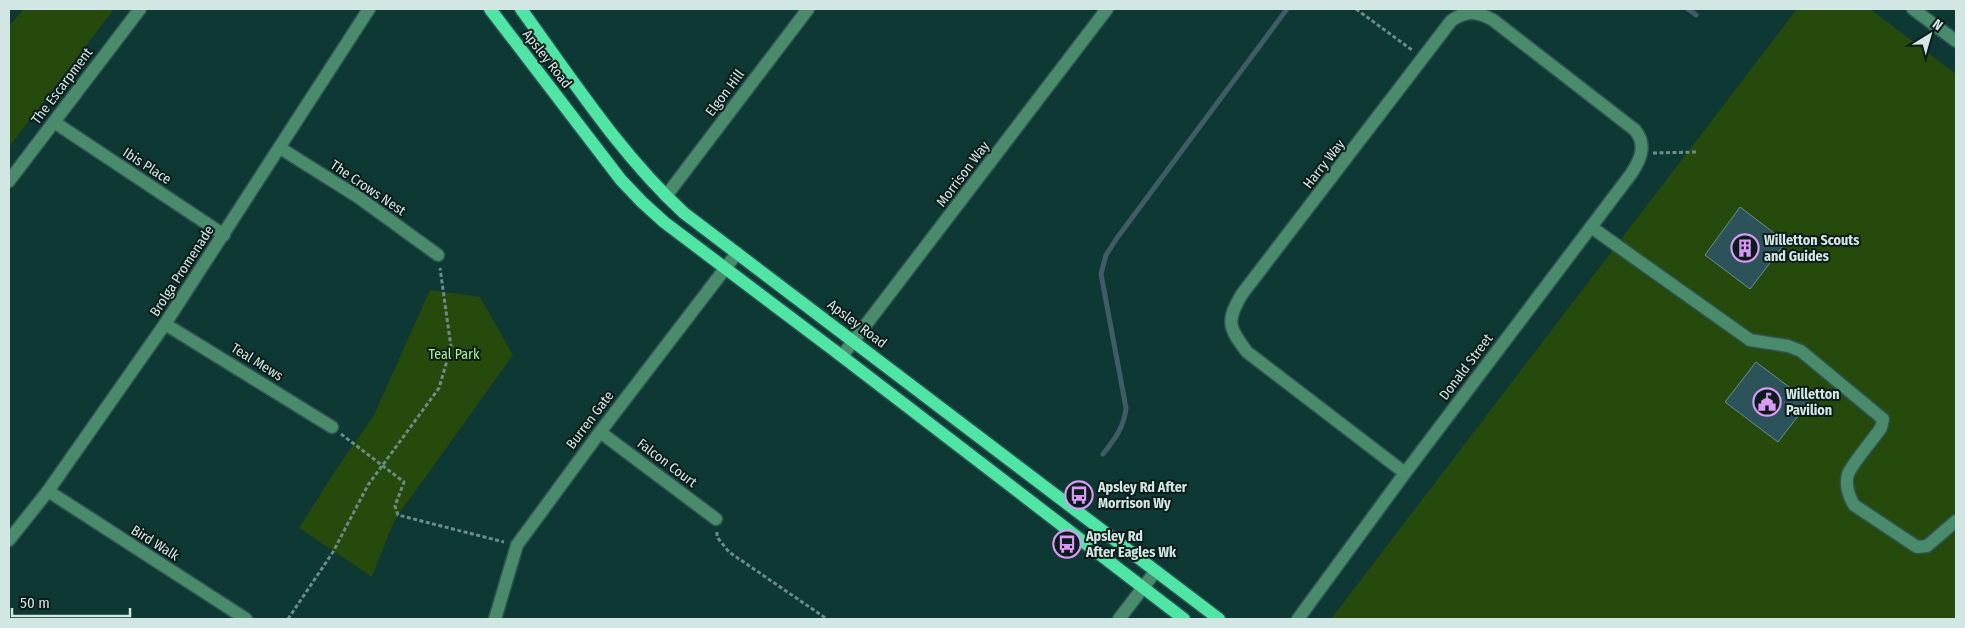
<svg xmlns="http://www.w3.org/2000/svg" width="1965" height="628" font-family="'Fira Sans Condensed',sans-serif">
<rect width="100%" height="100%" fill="#0e3834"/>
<g fill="#26490c">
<path d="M24 9H114L9 147V26Z"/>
<path d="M1797 9H1870L1956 74V619H1331Z"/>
<path d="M430 290 480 297 513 355 398 515 392 526 372 577 299 528 337 468 374 415Z"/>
</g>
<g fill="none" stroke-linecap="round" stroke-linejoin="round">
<g stroke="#3f5c67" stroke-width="5">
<path d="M1688 9 1696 15"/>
<path d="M1103 454C1115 439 1124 427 1126 408L1101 274 1106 255 1117 238 1287 9"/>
</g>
</g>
<g fill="#2c535a" stroke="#678f97">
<path d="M1740 207 1786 242 1750 289 1705 255Z"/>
<path d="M1756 362 1809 402 1778 442 1725 402Z"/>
</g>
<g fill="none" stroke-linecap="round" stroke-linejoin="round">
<g stroke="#2d5450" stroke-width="15">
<g id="minor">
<path d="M1913 9 1956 41"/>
<path d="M54 122 224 235"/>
<path d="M280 148 358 197 438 255"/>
<path d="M9 181 140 9"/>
<path d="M666 196 808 9"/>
<path d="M1591 227 1750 340 1788 346 1801 351 1883 419 1881 428C1874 438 1852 464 1848 474 1845 485 1848 495 1854 505L1917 547 1927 546 1956 521"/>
<path d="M165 324 332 427"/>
<path d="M842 356 1107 9"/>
<path d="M600 432 716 519"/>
<path d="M48 491 246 619"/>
<path d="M9 540 48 491 165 324 369 9"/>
<path d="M495 619 517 545 600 432 737 253"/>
<path d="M1119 619 1155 572"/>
<path d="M1298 619 1405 473 1631 174C1641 159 1647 145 1635 130L1493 20C1477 11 1466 10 1451 21L1242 294C1226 321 1228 327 1247 352L1405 473"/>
</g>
</g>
<g stroke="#2d5450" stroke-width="15">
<g id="major">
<path d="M490 9 621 180 642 202 664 222 835 351 1184 619"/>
<path d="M521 9C572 79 620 154 684 213L1219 619"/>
</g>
</g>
<g stroke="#6c8c88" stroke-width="3" stroke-dasharray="4 2.5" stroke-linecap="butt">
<path d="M1356 9 1412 50"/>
<path d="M1653 153 1697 152"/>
<path d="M341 434 404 482 395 506 398 515 504 542"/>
<path d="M717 532V537L729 552 827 619"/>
<path d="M288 619 333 552 368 485 439 388 451 347 440 268"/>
</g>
<use href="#minor" stroke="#4a8b6b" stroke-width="12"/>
<use href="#major" stroke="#4fe6a5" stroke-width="12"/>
</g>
<defs>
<g id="building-ring" transform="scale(1.4375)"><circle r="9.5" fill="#0b1c1a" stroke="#d99af7" stroke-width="1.5"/><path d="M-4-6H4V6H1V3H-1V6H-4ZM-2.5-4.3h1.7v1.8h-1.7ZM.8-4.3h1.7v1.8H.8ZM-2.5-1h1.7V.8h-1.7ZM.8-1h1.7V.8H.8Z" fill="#d99af7"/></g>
<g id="civic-ring" transform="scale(1.4375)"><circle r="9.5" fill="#0b1c1a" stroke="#d99af7" stroke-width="1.5"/><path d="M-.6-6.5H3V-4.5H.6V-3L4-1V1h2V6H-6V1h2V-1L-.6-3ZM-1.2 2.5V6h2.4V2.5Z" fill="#d99af7"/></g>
<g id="bus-ring" transform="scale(1.4375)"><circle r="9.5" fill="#0b1c1a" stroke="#d99af7" stroke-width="1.5"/><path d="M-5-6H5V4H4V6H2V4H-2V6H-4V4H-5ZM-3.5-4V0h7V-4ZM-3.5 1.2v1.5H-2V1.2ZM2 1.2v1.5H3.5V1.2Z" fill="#d99af7"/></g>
</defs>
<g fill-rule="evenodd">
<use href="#building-ring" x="1745" y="248"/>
<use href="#civic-ring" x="1767" y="402"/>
<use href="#bus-ring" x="1079" y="495"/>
<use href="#bus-ring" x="1067" y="544"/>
</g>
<g text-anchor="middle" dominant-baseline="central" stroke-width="4" stroke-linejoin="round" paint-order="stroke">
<g font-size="14" fill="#d2e7e4" stroke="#0b1c1a">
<text transform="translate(547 59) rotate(52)">Apsley Road</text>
<text transform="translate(62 86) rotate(-53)">The Escarpment</text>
<text transform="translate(725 93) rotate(-53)">Elgon Hill</text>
<text transform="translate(1324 164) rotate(-52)">Harry Way</text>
<text transform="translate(147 166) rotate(33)">Ibis Place</text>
<text transform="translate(963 174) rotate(-53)">Morrison Way</text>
<text transform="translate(368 188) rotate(34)">The Crows Nest</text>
<text transform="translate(182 271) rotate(-57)">Brolga Promenade</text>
<text transform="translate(857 324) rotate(37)">Apsley Road</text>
<text transform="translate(257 362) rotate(32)">Teal Mews</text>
<text transform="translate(1466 367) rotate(-53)">Donald Street</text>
<text transform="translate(590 420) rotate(-53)">Burren Gate</text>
<text transform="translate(667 463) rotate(37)">Falcon Court</text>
<text transform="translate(155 543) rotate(32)">Bird Walk</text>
</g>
<g font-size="14" font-weight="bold" fill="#d2e7e4" stroke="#0b1c1a" text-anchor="start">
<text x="1764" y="240">Willetton Scouts<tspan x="1764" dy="16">and Guides</tspan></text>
<text x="1786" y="394">Willetton<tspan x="1786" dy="16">Pavilion</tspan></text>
<text x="1098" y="487">Apsley Rd After<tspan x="1098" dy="16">Morrison Wy</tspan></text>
<text x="1086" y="536">Apsley Rd<tspan x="1086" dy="16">After Eagles Wk</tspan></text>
</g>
<g font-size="14" fill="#adf286" stroke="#0b1c1a">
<text x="454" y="354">Teal Park</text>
</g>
</g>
<rect width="1965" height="628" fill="none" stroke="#d2e7e4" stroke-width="20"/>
<g transform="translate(1930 35) rotate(37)" stroke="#0b1c1a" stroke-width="4" paint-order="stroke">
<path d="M0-4L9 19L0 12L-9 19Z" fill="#d2e7e4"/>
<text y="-8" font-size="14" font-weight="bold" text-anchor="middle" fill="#d2e7e4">N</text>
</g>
<path d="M12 608v8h118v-8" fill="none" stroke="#d2e7e4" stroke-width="2.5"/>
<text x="20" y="608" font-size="15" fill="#d2e7e4" stroke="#0b1c1a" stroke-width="4" paint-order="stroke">50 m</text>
</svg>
